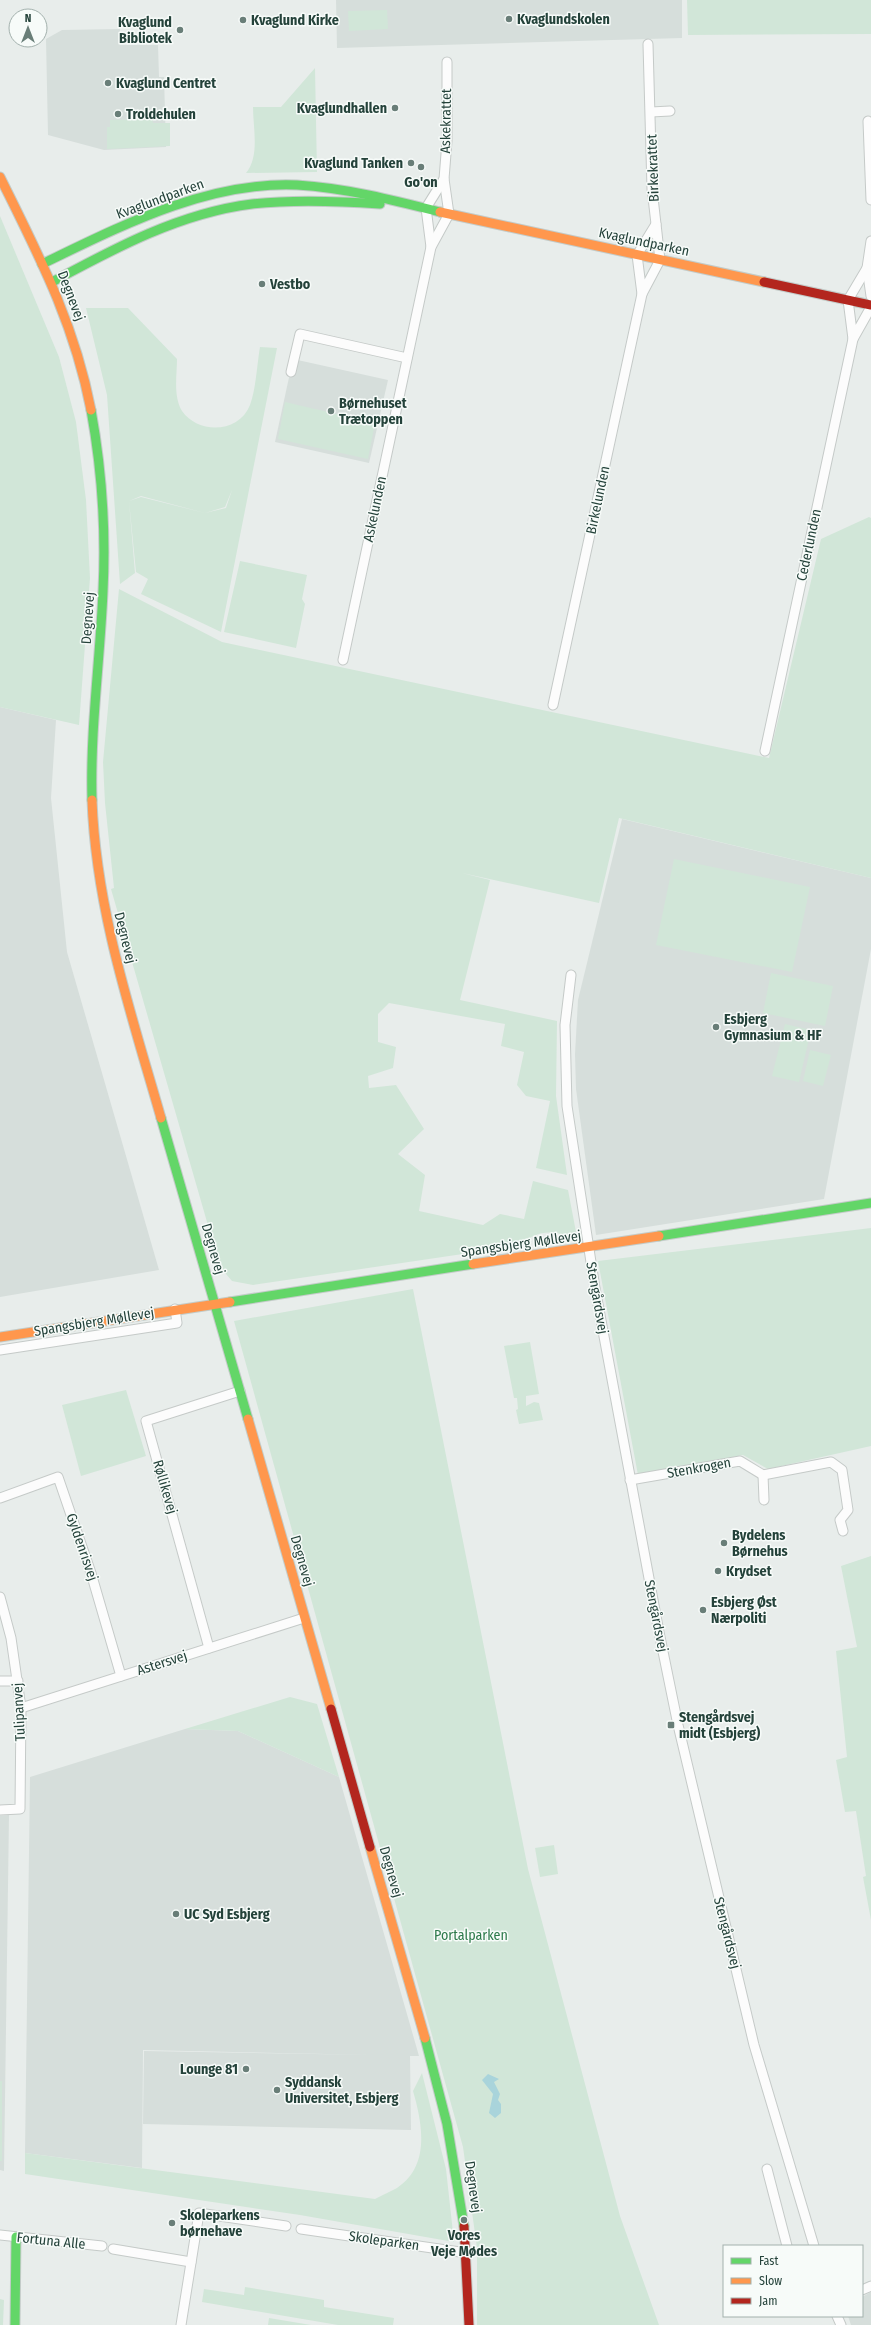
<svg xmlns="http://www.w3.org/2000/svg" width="871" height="2325" font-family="'Fira Sans Condensed',sans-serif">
<rect width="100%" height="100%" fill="#e8edeb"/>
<g fill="#d6dedb">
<path d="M336 0H682V38L337 48Z"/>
<path d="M120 29V45H158L159 77H164L166 147 104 150 48 135 46 39 62 30Z"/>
<path d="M293 359 388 380 369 463 275 442Z"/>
<path d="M0 707 56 720 51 798 67 952 159 1270 0 1297Z"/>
<path d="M622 819 871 878V949L824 1199 596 1235 576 1089 575 1054 578 1000Z"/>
<path d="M185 1729 238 1731 339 1777 419 2056H410L411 2130 143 2124 144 2051 374 2055 143 2050 142 2168 25 2153 30 1777Z"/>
<path d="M9 1815 4 2171 0 2170V1816Z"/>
<path d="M871 2292V2325H851L848 2316H862V2297Z"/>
</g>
<g fill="#d1e6d8">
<path d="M687 0H871V34L688 35Z"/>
<path d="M387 10 388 29 349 31 348 11Z"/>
<path d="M315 68 317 172 246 173C260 156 253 128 253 107H281Z"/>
<path d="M152 119 153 123H170V146L107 149V127H110V120Z"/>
<path d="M0 216 59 357 76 422 86 500 90 578 79 725 0 707Z"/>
<path d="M86 308H128L177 359C177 375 173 396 182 411 199 435 239 433 250 405 256 389 257 364 260 347L277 348 221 632 141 594 148 579 136 572 129 501 141 497 205 513 226 508 232 490 225 507 205 513 141 496 129 501 135 573 120 584 107 395Z"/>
<path d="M285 402 375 423 368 459 278 439Z"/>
<path d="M869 517 871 518V878L619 818 599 903 462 873 490 880 460 1000 557 1021 556 1096 567 1175 536 1168 550 1101 526 1096 517 1085 524 1052 501 1046 505 1024 389 1003 378 1014V1042L396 1047 393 1068 368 1076 369 1088 396 1085 424 1129 398 1154 425 1175 419 1211 483 1225 500 1214 524 1219 533 1181 568 1190 576 1232 571 1236C545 1230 539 1231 517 1246L253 1285 232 1281 220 1267 111 889 114 888 105 803 103 762 119 589 222 642 769 758 821 539Z"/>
<path d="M240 561 307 575 302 599 305 604 296 648 224 632Z"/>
<path d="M674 859 810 887 792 972 656 945Z"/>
<path d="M771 973 833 986 825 1026 763 1013Z"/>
<path d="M785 1024 811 1030 799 1082 772 1076Z"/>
<path d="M810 1050 831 1055 823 1086 803 1081Z"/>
<path d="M871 1228V1446L768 1469 743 1455 638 1475 598 1261Z"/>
<path d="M413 1289 528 1869 620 2216 659 2325H477V2248L463 2147 234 1321Z"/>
<path d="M530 1342 539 1394 526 1396V1406L534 1402 539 1403 543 1420 519 1424 516 1410 518 1409 517 1398H514L504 1346Z"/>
<path d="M126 1390 146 1456 81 1476 62 1405Z"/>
<path d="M871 1556V1920L863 1877 866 1876 856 1811 845 1812 836 1760 847 1757 836 1651 857 1647 841 1566Z"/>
<path d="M290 1697 317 1704 339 1777 238 1731 185 1729Z"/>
<path d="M554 1845 558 1874 540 1877 535 1848Z"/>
<path d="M0 2071V2081H2V2161H0Z"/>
<path d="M422 2073 446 2169 454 2242 300 2215 25 2174V2153L375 2199C382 2195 390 2192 397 2188 431 2166 422 2122 413 2091Z"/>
<path d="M245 2287 324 2300V2307L394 2318 393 2325H338L202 2302 204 2289 244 2295Z"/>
<path d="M0 2299 4 2300 3 2325H0Z"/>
<path d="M269 2318 311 2325H268Z"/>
</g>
<path fill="#a9d4db" d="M488 2074 499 2079 494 2082 500 2094 498 2100 501 2104V2113L495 2118 489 2113 493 2094 482 2080Z"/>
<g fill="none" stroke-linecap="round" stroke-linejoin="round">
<g stroke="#c5cac8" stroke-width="11">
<g id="street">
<path d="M648 44 652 189 656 224"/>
<path d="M651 112 670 111"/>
<path d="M868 121 871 200"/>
<path d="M656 224 660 260 642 294 637 255Z"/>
<path d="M871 241 867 268 871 296"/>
<path d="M431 247 426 208 444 179"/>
<path d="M867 268 848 300 853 339 871 307"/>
<path d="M291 372 300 334 407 358"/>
<path d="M343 660 431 247 449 214 444 179 447 141V62"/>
<path d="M553 705 642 294"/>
<path d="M765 751 853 339"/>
<path d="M571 975 565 1025 567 1106 595 1288 659 1632 678 1725 754 2045 814 2246"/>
<path d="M0 1350 177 1323 175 1309"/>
<path d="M763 1475 764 1500"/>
<path d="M630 1480 740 1461 763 1475 831 1462 842 1470 848 1510 840 1520 843 1531"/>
<path d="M0 1498 58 1477 91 1573 121 1676"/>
<path d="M0 1597 11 1638 21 1708 20 1809 0 1810"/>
<path d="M209 1648 146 1421 240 1391"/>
<path d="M0 1681H18"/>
<path d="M21 1708 304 1618"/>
<path d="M767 2169 787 2246"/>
<path d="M301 2229 467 2253"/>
<path d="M0 2235 102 2246"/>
<path d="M113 2249 191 2262"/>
<path d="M862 2290 871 2286"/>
<path d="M837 2316 841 2325"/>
<path d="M181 2325 199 2213 286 2226"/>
</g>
</g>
<g stroke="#c3cbc8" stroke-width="11">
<g id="fast">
<path d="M42 264C121 226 207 181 297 185 346 188 393 200 440 212"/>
<path d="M52 282C115 248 180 213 252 204 295 199 338 201 380 204"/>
<path d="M91 410C102 470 106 530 103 591 100 661 90 730 92 800"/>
<path d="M161 1118 248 1419"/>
<path d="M659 1236 871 1203"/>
<path d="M230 1302 473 1264"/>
<path d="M425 2038 447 2124 464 2226"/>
<path d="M15 2325 16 2237"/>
</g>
</g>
<g stroke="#c3cbc8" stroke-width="11">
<g id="slow">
<path d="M0 177C39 256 74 322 91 410"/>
<path d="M440 212 764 282"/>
<path d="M92 800C96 910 131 1013 161 1118"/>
<path d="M473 1264 659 1236"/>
<path d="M0 1337 230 1302"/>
<path d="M248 1419 331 1709"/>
<path d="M370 1847 425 2038"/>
</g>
</g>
<g stroke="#c3cbc8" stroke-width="11">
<g id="jam">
<path d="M764 282 871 305"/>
<path d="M331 1709 370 1847"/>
<path d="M464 2226 469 2325"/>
</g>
</g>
<use href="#street" stroke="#fcfcfc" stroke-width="9"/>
<use href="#fast" stroke="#63d668" stroke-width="9"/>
<use href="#slow" stroke="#ff974d" stroke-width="9"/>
<use href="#jam" stroke="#b3261e" stroke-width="9"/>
</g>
<g fill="#697e78" stroke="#f7fbf9" stroke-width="1.5">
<circle cx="509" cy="19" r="4"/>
<circle cx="243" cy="20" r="4"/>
<circle cx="180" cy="30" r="4"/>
<circle cx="108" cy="83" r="4"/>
<circle cx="395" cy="108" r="4"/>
<circle cx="118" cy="114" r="4"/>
<circle cx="411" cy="163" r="4"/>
<circle cx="421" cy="167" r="4"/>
<circle cx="262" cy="284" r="4"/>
<circle cx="331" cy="411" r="4"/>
<circle cx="716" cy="1027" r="4"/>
<circle cx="724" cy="1543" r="4"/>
<circle cx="718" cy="1571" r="4"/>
<circle cx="703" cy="1610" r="4"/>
<rect x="667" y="1721" width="8" height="8" rx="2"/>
<circle cx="176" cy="1914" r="4"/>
<circle cx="246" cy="2069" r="4"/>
<circle cx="277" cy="2090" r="4"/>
<circle cx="464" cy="2220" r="4"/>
<circle cx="172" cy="2223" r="4"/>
</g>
<g text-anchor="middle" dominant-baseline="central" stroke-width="3" stroke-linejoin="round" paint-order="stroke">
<g font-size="14" font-weight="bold" fill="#24423a" stroke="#f7fbf9" text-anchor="start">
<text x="517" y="19">Kvaglundskolen</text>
<text x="251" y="20">Kvaglund Kirke</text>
<text x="172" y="22" text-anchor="end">Kvaglund<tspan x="172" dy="16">Bibliotek</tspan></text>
<text x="116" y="83">Kvaglund Centret</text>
<text x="387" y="108" text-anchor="end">Kvaglundhallen</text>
<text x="126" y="114">Troldehulen</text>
<text x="403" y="163" text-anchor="end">Kvaglund Tanken</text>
<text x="421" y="182" text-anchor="middle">Go'on</text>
<text x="270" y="284">Vestbo</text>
<text x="339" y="403">Børnehuset<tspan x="339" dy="16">Trætoppen</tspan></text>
<text x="724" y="1019">Esbjerg<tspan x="724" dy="16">Gymnasium &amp; HF</tspan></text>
<text x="732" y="1535">Bydelens<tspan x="732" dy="16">Børnehus</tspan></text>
<text x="726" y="1571">Krydset</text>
<text x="711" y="1602">Esbjerg Øst<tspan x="711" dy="16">Nærpoliti</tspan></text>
<text x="679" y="1717">Stengårdsvej<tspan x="679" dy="16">midt (Esbjerg)</tspan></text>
<text x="184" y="1914">UC Syd Esbjerg</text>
<text x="238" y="2069" text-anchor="end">Lounge 81</text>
<text x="285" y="2082">Syddansk<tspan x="285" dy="16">Universitet, Esbjerg</tspan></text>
<text x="180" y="2215">Skoleparkens<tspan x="180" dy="16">børnehave</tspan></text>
<text x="464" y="2235" text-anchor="middle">Vores<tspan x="464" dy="16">Veje Mødes</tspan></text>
</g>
<g font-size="14" fill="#24423a" stroke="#f7fbf9">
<text transform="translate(446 121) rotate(-89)">Askekrattet</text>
<text transform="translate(653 168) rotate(-92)">Birkekrattet</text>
<text transform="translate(160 199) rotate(-20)">Kvaglundparken</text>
<text transform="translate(644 242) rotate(12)">Kvaglundparken</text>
<text transform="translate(71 296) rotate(69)">Degnevej</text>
<text transform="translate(598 500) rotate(-78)">Birkelunden</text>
<text transform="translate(375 509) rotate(-78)">Askelunden</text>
<text transform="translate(809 545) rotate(-78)">Cederlunden</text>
<text transform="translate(88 618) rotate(-86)">Degnevej</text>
<text transform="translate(125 938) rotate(76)">Degnevej</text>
<text transform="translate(521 1244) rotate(-8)">Spangsbjerg Møllevej</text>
<text transform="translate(213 1249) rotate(74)">Degnevej</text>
<text transform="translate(597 1298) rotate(80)">Stengårdsvej</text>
<text transform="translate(94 1322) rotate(-9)">Spangsbjerg Møllevej</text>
<text transform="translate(699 1468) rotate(-10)">Stenkrogen</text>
<text transform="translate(165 1487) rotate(74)">Røllikevej</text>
<text transform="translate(82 1547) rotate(71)">Gyldenrisvej</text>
<text transform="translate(302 1561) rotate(74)">Degnevej</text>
<text transform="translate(656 1616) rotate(79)">Stengårdsvej</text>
<text transform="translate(162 1663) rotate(-18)">Astersvej</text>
<text transform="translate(19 1712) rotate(-93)">Tulipanvej</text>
<text transform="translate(391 1872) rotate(74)">Degnevej</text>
<text transform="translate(727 1933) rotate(76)">Stengårdsvej</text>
<text transform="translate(473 2187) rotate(82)">Degnevej</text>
<text transform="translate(51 2241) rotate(6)">Fortuna Alle</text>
<text transform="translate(384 2241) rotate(8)">Skoleparken</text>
</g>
<g font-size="14" fill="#2d7a4b" stroke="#f7fbf9">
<text x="471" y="1935">Portalparken</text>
</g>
</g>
<rect x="723" y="2245" width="140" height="72" fill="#f7fbf9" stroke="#a3b1ad"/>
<rect x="731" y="2258" width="20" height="6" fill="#63d668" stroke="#a3b1ad"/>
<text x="759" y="2265" font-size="12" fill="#24423a">Fast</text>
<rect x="731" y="2278" width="20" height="6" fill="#ff974d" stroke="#a3b1ad"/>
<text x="759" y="2285" font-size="12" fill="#24423a">Slow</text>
<rect x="731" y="2298" width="20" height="6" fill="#b3261e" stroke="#a3b1ad"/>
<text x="759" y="2305" font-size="12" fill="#24423a">Jam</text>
<g transform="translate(28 28)"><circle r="19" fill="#f7fbf9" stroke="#a3b1ad"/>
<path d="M0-3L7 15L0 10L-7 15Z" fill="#697e78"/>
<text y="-6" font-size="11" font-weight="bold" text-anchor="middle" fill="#24423a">N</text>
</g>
</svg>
